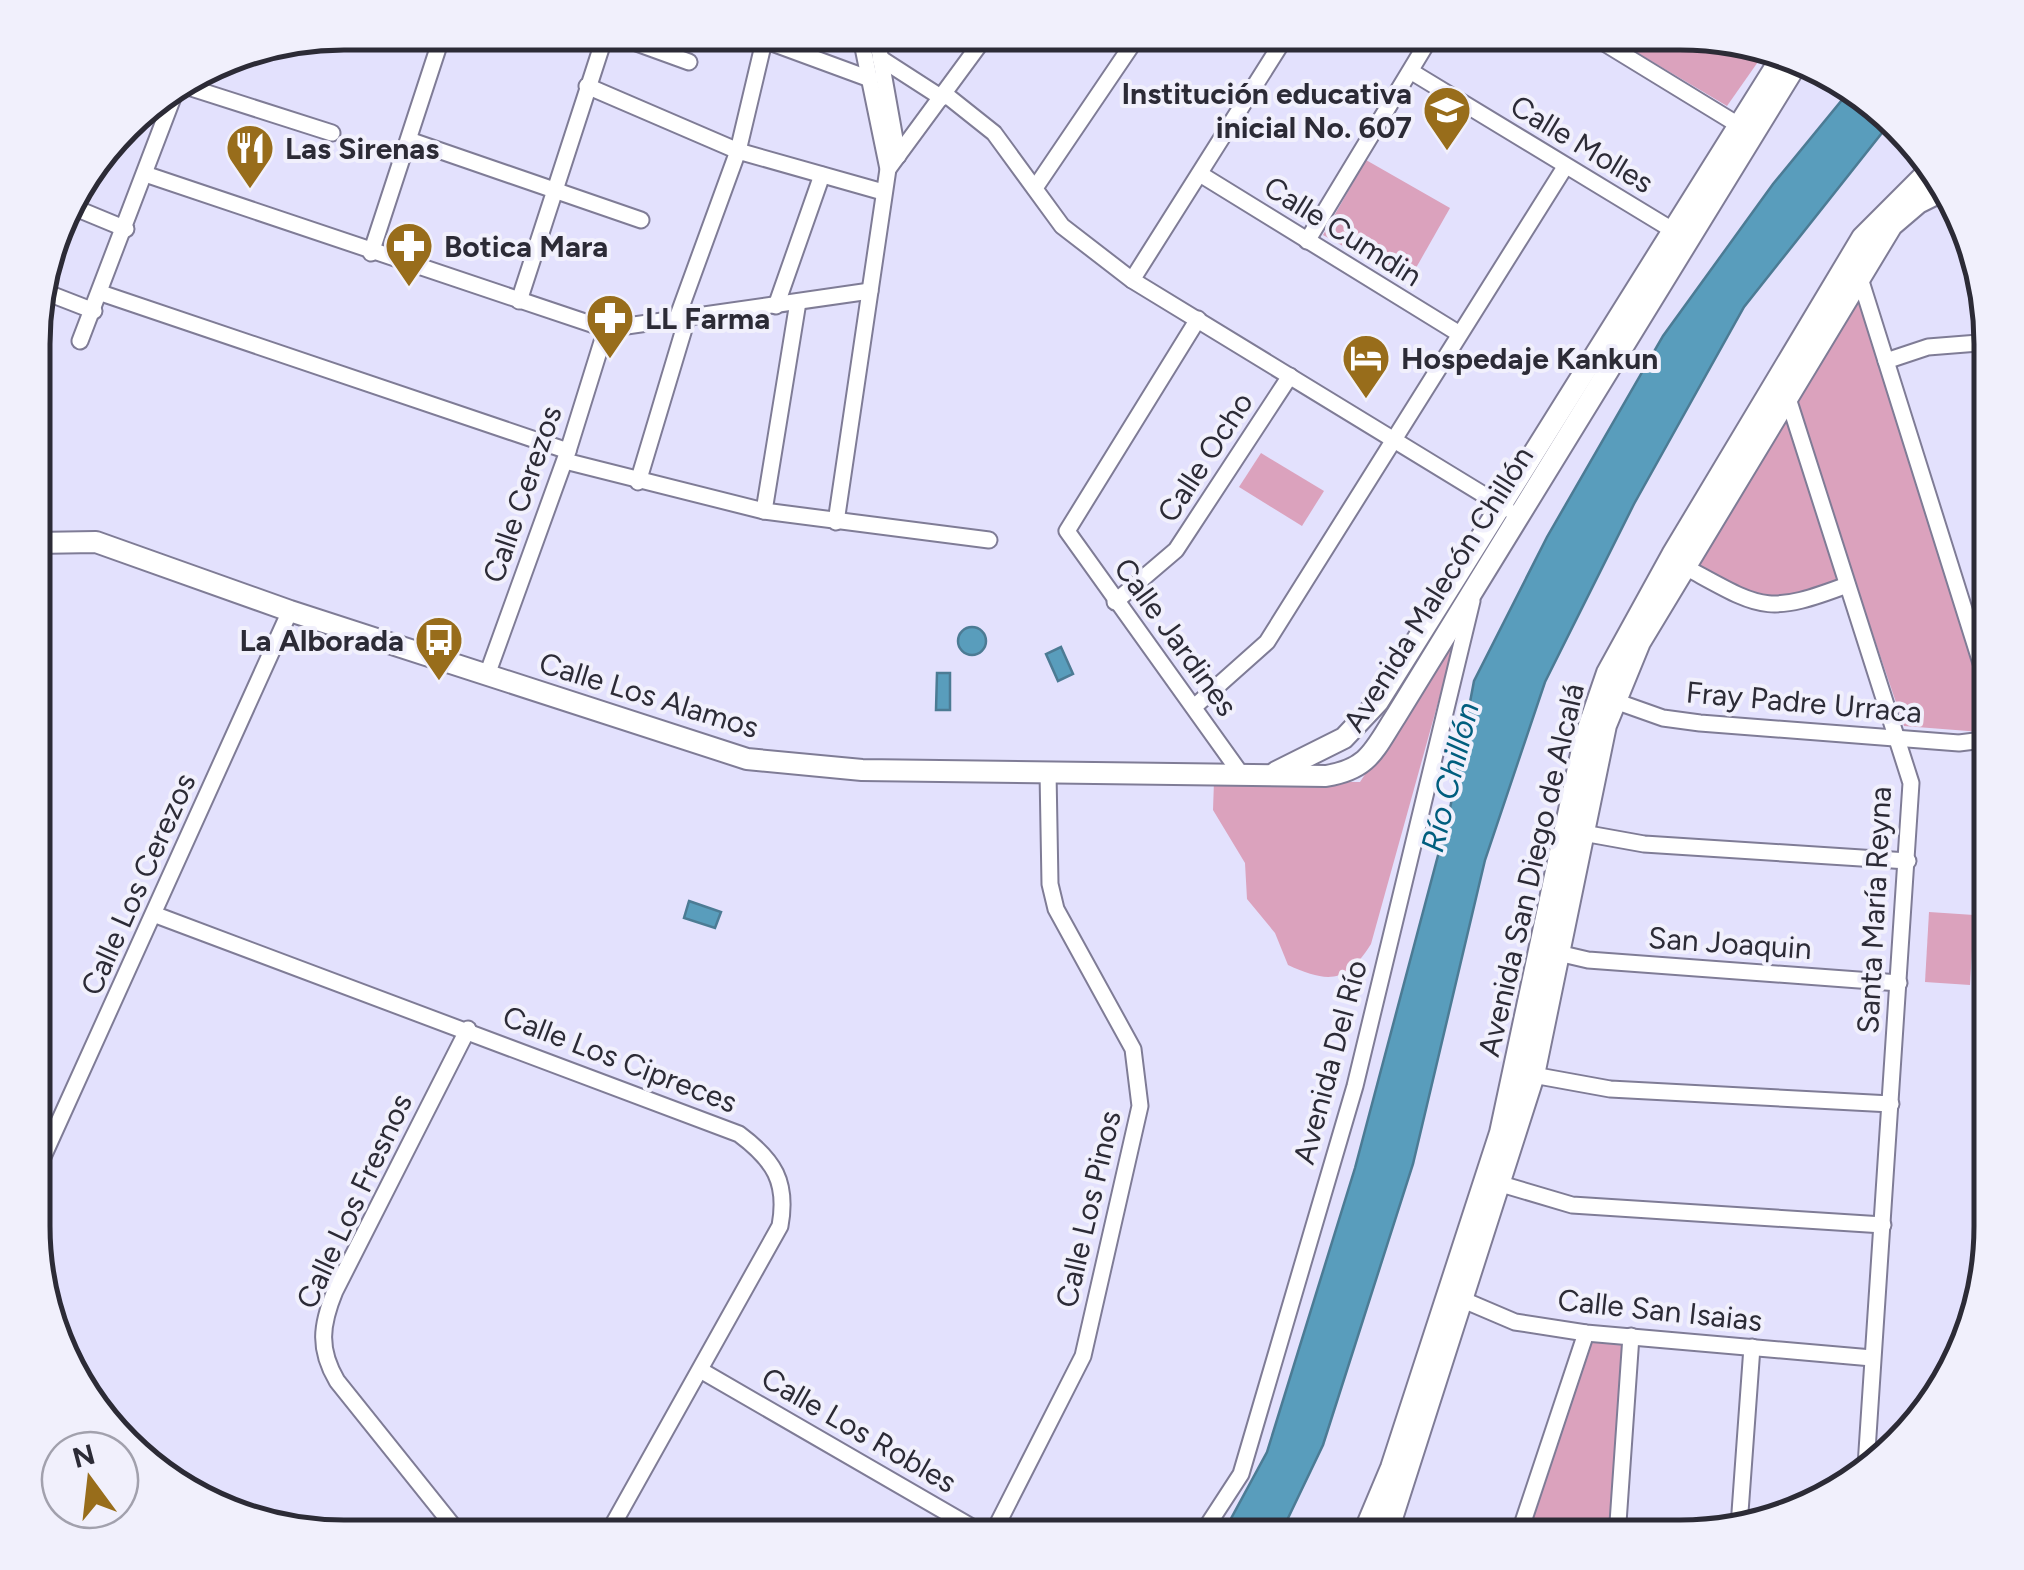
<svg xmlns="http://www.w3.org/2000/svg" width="2024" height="1570" font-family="Figtree,sans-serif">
<rect width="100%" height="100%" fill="#e3e1fd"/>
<g fill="#dba2bd">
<path d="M1604 33H1700L1767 49 1727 106Z"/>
<path d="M1366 160 1450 208 1408 282 1323 235Z"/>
<path d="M1856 295 1991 714V728L1981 732 1904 726 1793 399Z"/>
<path d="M1786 412 1841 582 1771 603 1695 567Z"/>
<path d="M1261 453 1324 491 1302 526 1239 487Z"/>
<path d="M1457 634 1371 944C1346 984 1328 983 1288 965L1275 933 1247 899 1245 863 1213 810 1214 781 1360 782Z"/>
<path d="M1929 912 1974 915 1970 985 1925 982Z"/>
<path d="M1589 1338 1626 1341 1612 1537H1524Z"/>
</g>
<g fill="#599dbc" stroke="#4c7b94" stroke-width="2.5">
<path d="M1851 89 1893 119 1744 307 1634 504 1545 682 1485 860 1413 1164 1323 1445 1279 1537H1221L1267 1452 1355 1168 1449 814 1474 681 1547 537 1663 336 1773 184Z"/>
<circle cx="972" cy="641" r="14"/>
<path d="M1061 647 1073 674 1058 681 1046 654Z"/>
<path d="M937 673H950V710H936Z"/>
<path d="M689 901 721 912 715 928 684 918Z"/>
</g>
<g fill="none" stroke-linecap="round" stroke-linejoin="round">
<g stroke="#7f7c96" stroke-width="19">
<g id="minor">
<path d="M609 33 689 62"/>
<path d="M876 33 898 156"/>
<path d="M1588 33 1740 126"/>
<path d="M764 40 870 79"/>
<path d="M880 58 942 98"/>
<path d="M1412 72 1674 231"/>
<path d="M182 85 332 133"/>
<path d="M587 86 738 151 883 192"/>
<path d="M945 94 994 133 1062 226 1132 280 1507 509"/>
<path d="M409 140 641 220"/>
<path d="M888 169 988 33"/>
<path d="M145 174 606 329 870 291"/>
<path d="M1200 174 1458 333"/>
<path d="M1035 188 1140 33"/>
<path d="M68 205 126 229"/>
<path d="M1307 241 1433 33"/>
<path d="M371 253 443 33"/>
<path d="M1859 275 1991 695"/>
<path d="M1132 280 1288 33"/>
<path d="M40 290 94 311"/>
<path d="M101 293 568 451"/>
<path d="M519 301 606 33"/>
<path d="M776 306 822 175"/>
<path d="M1198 319 1067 531 1241 774"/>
<path d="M676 321 738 151 766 33"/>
<path d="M80 341 177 87"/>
<path d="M1886 361 1928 347 1991 342"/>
<path d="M1786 392 1911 783 1866 1466"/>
<path d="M565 461 764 511 989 540"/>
<path d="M638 482 687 319"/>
<path d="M764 511 798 302"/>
<path d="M836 522 888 169 860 33"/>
<path d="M1687 568C1761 608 1765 616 1847 585"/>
<path d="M1115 602 1176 550 1290 376"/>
<path d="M487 675 568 451 606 329"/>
<path d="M1615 701 1663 718 1700 723 1959 743 1991 739"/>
<path d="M1194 707 1267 642 1565 167"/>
<path d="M1583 833 1644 844 1908 861"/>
<path d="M156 915 739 1134C774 1160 788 1182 780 1226L606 1537"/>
<path d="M1558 953 1588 960 1899 983"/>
<path d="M1533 1075 1610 1089 1891 1104"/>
<path d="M33 1179 290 611"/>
<path d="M1501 1184 1572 1205 1883 1225"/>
<path d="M1454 1296 1515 1322 1586 1333 1872 1358"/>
<path d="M702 1371 989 1537"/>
<path d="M1739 1526 1752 1347"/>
<path d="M462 1537 337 1381C318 1349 321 1325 335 1291L468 1029"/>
<path d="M991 1537 1083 1356 1140 1106 1133 1049 1056 909 1050 884 1048 772"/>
<path d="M1200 1537 1241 1474 1355 1086 1472 601"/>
<path d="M1518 1537 1586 1333"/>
<path d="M1617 1537 1631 1336"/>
</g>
</g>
<g stroke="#7f7c96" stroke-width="24">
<g id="tertiary">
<path d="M35 543 96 542 290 611 747 759 862 770 1326 776C1369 769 1374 750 1396 716L1801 57"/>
<path d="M1276 772 1344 738 1378 702 1784 53"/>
</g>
</g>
<g stroke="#7f7c96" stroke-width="26">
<g id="secondary">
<path d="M1363 1537 1392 1468 1501 1133 1585 740 1608 673 1673 555 1863 238 1931 170"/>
<path d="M1385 1537 1533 1075 1605 725 1639 642 1891 225 1918 202 1946 188"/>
</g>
</g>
<use href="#minor" stroke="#fff" stroke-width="15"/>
<use href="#tertiary" stroke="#fff" stroke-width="20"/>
<use href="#secondary" stroke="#fff" stroke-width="22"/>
</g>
<defs>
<g id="school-pin" transform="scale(2.5)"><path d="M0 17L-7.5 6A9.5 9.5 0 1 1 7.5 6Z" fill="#986d1b" stroke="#f1f0fc"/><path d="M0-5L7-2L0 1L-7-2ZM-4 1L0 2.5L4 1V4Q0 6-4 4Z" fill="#fff"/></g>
<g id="restaurant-pin" transform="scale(2.5)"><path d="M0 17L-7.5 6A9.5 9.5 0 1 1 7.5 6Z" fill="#986d1b" stroke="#f1f0fc"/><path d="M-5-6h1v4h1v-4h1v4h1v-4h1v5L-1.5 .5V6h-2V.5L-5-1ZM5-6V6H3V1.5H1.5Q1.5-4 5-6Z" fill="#fff"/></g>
<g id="pharmacy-pin" transform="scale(2.5)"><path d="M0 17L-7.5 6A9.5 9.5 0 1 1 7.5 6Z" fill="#986d1b" stroke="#f1f0fc"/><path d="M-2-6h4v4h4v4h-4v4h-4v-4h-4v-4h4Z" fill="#fff"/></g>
<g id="hotel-pin" transform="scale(2.5)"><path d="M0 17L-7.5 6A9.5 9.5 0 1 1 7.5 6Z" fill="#986d1b" stroke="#f1f0fc"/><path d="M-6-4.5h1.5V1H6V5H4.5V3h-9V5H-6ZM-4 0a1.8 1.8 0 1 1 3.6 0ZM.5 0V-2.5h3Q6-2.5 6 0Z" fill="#fff"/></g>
<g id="bus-pin" transform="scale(2.5)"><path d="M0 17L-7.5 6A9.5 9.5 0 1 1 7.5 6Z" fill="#986d1b" stroke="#f1f0fc"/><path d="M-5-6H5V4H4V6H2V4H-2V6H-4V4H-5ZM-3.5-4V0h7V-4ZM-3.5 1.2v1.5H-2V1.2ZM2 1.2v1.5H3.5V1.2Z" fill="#fff"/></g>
</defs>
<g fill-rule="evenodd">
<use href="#school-pin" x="1447" y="110"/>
<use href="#restaurant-pin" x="250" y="148"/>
<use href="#pharmacy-pin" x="409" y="246"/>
<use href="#pharmacy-pin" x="610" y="318"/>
<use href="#hotel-pin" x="1366" y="358"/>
<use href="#bus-pin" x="439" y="640"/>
</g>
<g text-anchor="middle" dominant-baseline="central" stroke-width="8" stroke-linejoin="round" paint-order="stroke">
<g font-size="30" font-weight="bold" fill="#2c2b36" stroke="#f1f0fc" text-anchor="start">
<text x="1412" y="93" text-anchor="end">Institución educativa<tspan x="1412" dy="34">inicial No. 607</tspan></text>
<text x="285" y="148">Las Sirenas</text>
<text x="444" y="246">Botica Mara</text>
<text x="645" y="318">LL Farma</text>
<text x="1401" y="358">Hospedaje Kankun</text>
<text x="404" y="640" text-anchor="end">La Alborada</text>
</g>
<g font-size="30" fill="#2c2b36" stroke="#f1f0fc">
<text transform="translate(1582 144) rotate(31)">Calle Molles</text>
<text transform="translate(1343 231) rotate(32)">Calle Cumdin</text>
<text transform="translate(1205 457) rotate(-57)">Calle Ocho</text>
<text transform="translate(522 494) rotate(-71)">Calle Cerezos</text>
<text transform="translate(1438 589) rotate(-58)">Avenida Malecón Chillón</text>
<text transform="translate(1176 637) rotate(54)">Calle Jardines</text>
<text transform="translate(649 695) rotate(17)">Calle Los Alamos</text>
<text transform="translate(1804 702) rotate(5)">Fray Padre Urraca</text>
<text transform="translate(1531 870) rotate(-77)">Avenida San Diego de Alcalá</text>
<text transform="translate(138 884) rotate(-66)">Calle Los Cerezos</text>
<text transform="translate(1874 910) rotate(-87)">Santa María Reyna</text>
<text transform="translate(1730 943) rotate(4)">San Joaquin</text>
<text transform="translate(620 1059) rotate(21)">Calle Los Cipreces</text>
<text transform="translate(1330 1062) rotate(-75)">Avenida Del Río</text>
<text transform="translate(354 1201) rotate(-65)">Calle Los Fresnos</text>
<text transform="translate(1088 1209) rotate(-77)">Calle Los Pinos</text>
<text transform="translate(1660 1310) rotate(6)">Calle San Isaias</text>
<text transform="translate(859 1430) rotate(30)">Calle Los Robles</text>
</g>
<g font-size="32" font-style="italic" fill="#005e7e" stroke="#f1f0fc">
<text transform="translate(1450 777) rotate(-76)">Río Chillón</text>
</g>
</g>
<path d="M0 0H2024V1570H0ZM344 50H1680A294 294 0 0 1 1974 344V1226A294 294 0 0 1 1680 1520H344A294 294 0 0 1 50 1226V344A294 294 0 0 1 344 50Z" fill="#f1f0fc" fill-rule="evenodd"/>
<path fill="none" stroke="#2c2b36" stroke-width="5" d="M344 50H1680A294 294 0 0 1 1974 344V1226A294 294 0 0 1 1680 1520H344A294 294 0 0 1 50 1226V344A294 294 0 0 1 344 50Z"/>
<g transform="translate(90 1480) rotate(345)"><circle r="48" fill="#f1f0fc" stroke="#a2a1ad" stroke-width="2.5"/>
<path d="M0-8L18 38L0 25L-18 38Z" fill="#986d1b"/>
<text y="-15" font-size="28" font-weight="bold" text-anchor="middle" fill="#2c2b36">N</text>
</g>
</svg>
